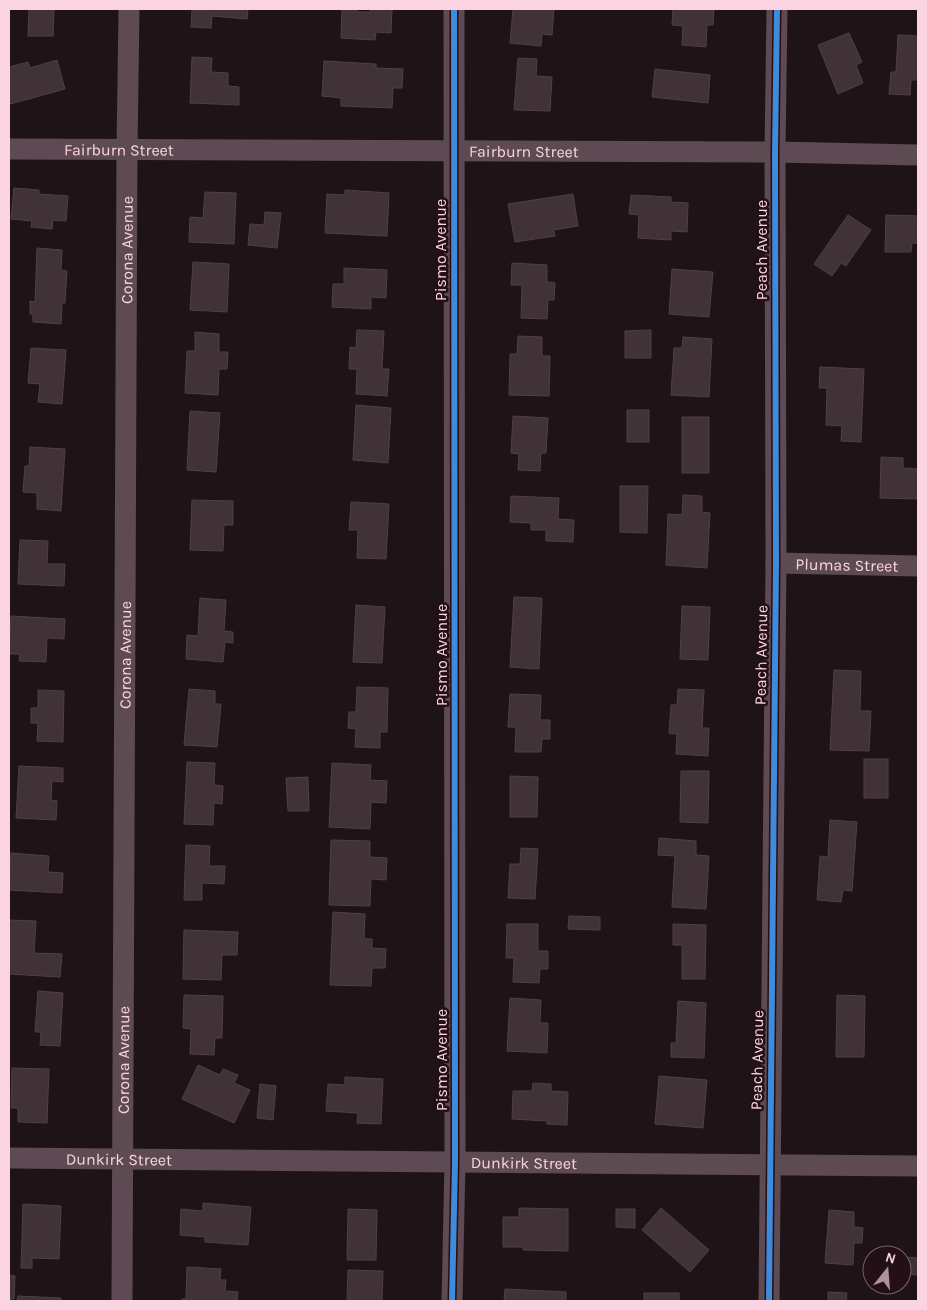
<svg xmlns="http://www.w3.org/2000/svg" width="927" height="1310" font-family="Karla,sans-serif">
<rect width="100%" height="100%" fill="#1e1417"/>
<g fill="#403236" stroke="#513f44">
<path d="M29 9H54L53 36H28Z"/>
<path d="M206 9H248L247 19 212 16 211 28 191 27 192 10H206Z"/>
<path d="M342 9H357V12H370L371 9H392L391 33 376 32 375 40 341 38Z"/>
<path d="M513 9H554L552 35 542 34 541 46 510 43Z"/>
<path d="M673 9H714L713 25H707L706 47 682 45 683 26 672 25Z"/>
<path d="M849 33 862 62 856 65 863 83 838 94 818 45Z"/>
<path d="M898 35 918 36V80H911L910 95 889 94 891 72H896Z"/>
<path d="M192 57 212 58 211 72 228 73V86L239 87V105L190 103Z"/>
<path d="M518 58 537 59 536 76 552 77 550 111 514 110Z"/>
<path d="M57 60 65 89 10 104 9 67 28 62 30 68Z"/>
<path d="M324 61 376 64V68L403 69 402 88H393L392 108 341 106V98L322 96Z"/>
<path d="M655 69 710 75 708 103 652 97Z"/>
<path d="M14 188 39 190V194L68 196 66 221 53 220 52 229 31 227 32 221 11 219Z"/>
<path d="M345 190 389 193 387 236 325 233 327 194 345 195Z"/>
<path d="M205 192 236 193 234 244 189 242 190 217 203 218Z"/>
<path d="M573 194 578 226 554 230 555 236 515 242 508 204Z"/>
<path d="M631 195 671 197V202L688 203 687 232 671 231V240L638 238 639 215 629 214Z"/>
<path d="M265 212 281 213 277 248 248 245 250 224 264 225Z"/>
<path d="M848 215 871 230 846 266 841 263 832 276 814 264Z"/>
<path d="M886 215 918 216V243H912L911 252H885Z"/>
<path d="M37 248 62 250 61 270 67 271 65 303H62L61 324 33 322V314H30V301L35 302Z"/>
<path d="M193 262 229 264 227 312 190 310Z"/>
<path d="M512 263 547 265V282L555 283 554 300H548L547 319 521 318 522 285H511Z"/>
<path d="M344 268 387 270 386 298 371 297V309L332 307 333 284H344Z"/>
<path d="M672 269 713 272 709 317 669 314Z"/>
<path d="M357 330 384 331 382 369H389L387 396 356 394 357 369H349L350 347 356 348Z"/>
<path d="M651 330V358H625V331Z"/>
<path d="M195 332 219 334V352H228L227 369H219L218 395 185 393 187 351H195Z"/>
<path d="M518 336 542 337V356H550L549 396 509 395 510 354H517Z"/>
<path d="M683 337 712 339 709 397 671 395 674 348H682Z"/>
<path d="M31 348 66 350 62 404 38 402 40 384 28 383Z"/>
<path d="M820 367 864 369 861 442 841 441 842 426 826 425 827 388H819Z"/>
<path d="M356 405 391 408 388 463 353 460Z"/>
<rect x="627" y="410" width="22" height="32"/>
<path d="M190 411 220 413 216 472 187 470Z"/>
<path d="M513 416 548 418 546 453H541L540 471 518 470 519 454 511 453Z"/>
<rect x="682" y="417" width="27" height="56"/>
<path d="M30 447 65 449 61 511 37 509V493L23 492 25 466H29Z"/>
<path d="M881 457 903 458V468L918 469V499L880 498Z"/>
<path d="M620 486H648L647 533 620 532Z"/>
<path d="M683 495 702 496V512L710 513 707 568 666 565 668 514 682 515Z"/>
<path d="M511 496 559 498 558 519 574 520 573 542 546 541V530H531V523L510 522Z"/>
<path d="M192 500 233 501V525H224L223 551 190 550Z"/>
<path d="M351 502 389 504 386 559 357 558 358 530H349Z"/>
<path d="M20 540 48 541 47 564H65L64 586 18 584Z"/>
<path d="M514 597 542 598 539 669 510 667Z"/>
<path d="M200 598 226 600 224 631 233 632V643L225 642 223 662 186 659 187 635 198 636Z"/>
<path d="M356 605 385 607 382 663 353 662Z"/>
<path d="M682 606 710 607 708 660 680 659Z"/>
<path d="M11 616 65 619 64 639 47 638 46 662 19 661 20 654H9Z"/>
<path d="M834 670 861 671 860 711H871L869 751 830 750Z"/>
<path d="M357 687 388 688 387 732H380V748L355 747 356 729 348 728 349 712H356Z"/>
<path d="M189 689 215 691V704H221L217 747 184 745Z"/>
<path d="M678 689 704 690 702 728H709L708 756 676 754 677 734 669 733 671 705H677Z"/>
<path d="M38 690 64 691 63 742 37 741 38 723H31V708H38Z"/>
<path d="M510 694 541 695 540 720H550V739H542L541 752H515L516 727H508Z"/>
<rect x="864" y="759" width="24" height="39"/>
<path d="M187 762 215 763 214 785 223 786 222 804 214 803 213 825 184 824Z"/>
<path d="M332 763 371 765 370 780 387 781 386 803 371 802 370 829 329 827Z"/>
<path d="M19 766 63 768V782L52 781 51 800 57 801 56 820 16 818Z"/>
<path d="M681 771H709L708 823 680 822Z"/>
<path d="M510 776 538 777 537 817H510Z"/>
<path d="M308 777 309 811H288L286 778Z"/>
<path d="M830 820 857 822 852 891 843 890 841 902 817 900 820 856 828 857Z"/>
<path d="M659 838 696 841V855L709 856 706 909 672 907 675 856 658 855Z"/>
<path d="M331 840 370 841V857L387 858 386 880 371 879 370 906 329 905Z"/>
<path d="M186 845 210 846 209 866H225L224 884 202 883V900H184Z"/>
<path d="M521 848 538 849 535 899 508 898 510 864H520Z"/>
<path d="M11 853 49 856 48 872 63 873 62 893 9 890Z"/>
<path d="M333 912 365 914 364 939H372V948L386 949 385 968H372L371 986 330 985Z"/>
<path d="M569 916 600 917V930L568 929Z"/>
<path d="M9 920 36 921 34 953 62 954 60 977 9 974Z"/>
<path d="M507 924H538V951H548V969H540L539 983 513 982 514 958H506Z"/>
<path d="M673 924 706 925 705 979H682V945H673Z"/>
<path d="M184 930 238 932 237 955H222L221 980 183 979Z"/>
<path d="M38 991 63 993 60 1046 40 1045 41 1032H35Z"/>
<path d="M184 995 223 996 222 1038H215L214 1055 190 1054 191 1029 183 1028Z"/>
<path d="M837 995 865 996 864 1057H836Z"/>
<path d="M510 998 541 1000 540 1023H548L547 1053 507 1051Z"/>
<path d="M678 1001 706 1003 704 1058 671 1057V1043H676Z"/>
<path d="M198 1065 220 1075 223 1069 238 1075 234 1083 250 1090 234 1123 182 1099Z"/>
<path d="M12 1068 49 1069 47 1123 18 1122V1108H11Z"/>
<path d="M659 1076 707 1080 703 1128 655 1124Z"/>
<path d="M345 1077 383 1079 381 1124 357 1123 358 1113 326 1111 328 1084 345 1085Z"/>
<path d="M533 1083 551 1084V1091L568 1092 567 1125 547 1124V1121L512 1119 513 1091H532Z"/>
<path d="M260 1084 276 1086 273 1120 257 1118Z"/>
<path d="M203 1203 251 1207 248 1245 205 1242V1237L180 1235 181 1209 203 1211Z"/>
<path d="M23 1204 61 1206 59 1259 32 1258V1268H21Z"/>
<path d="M519 1208 568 1209V1251L523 1250V1247H503V1217H519Z"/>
<path d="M661 1208 709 1250 690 1272 642 1230Z"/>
<path d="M348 1209 377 1210 376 1260H347Z"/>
<path d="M616 1209H635V1228L616 1227Z"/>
<path d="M829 1210 854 1212V1227L863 1228 862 1243H854L853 1265 825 1263Z"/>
<path d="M902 1257 918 1258V1275L902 1273Z"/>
<path d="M187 1267 221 1269 220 1280H226L225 1291 238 1292 237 1301H182V1299H186Z"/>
<path d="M348 1270 383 1271 382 1301H347Z"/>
<path d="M9 1275 15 1276 14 1299H9Z"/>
<path d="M505 1289 566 1292V1301H504Z"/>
<path d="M828 1292 847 1293 846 1301H828Z"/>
<rect x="644" y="1293" width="35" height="8"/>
<path d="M18 1296 61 1298V1301H17Z"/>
</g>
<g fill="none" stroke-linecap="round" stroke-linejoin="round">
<g stroke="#5d4a52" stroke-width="21">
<path id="s1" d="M9 149 775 152 918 155"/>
<path id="s2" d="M776 563 918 566"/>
<path id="s3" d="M9 1158 918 1166"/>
<path id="s4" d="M122 1301 127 149 129 9"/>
<path d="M452 1301 455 1162 454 9"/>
<path d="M769 1301 776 563 775 152 777 9"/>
</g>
<g stroke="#221015" stroke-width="9">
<g id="cycleway">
<path d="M452 1301 455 1162 454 9"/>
<path d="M769 1301 776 563 775 152 777 9"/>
</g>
</g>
<use href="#cycleway" stroke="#408adc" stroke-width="6"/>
</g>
<g text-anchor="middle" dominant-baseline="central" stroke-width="5" stroke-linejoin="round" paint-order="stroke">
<g font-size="16" fill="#fbd4e1" stroke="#221015">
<text stroke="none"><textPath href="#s1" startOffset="110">Fairburn Street</textPath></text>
<text stroke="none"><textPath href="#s1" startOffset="515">Fairburn Street</textPath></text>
<text stroke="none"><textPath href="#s4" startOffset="1051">Corona Avenue</textPath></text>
<text transform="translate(440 250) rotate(-90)">Pismo Avenue</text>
<text transform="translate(761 250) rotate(-90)">Peach Avenue</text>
<text stroke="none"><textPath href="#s2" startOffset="71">Plumas Street</textPath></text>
<text stroke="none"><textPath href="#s4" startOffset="646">Corona Avenue</textPath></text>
<text transform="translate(441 655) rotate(-90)">Pismo Avenue</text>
<text transform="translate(761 655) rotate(-89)">Peach Avenue</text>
<text stroke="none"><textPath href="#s4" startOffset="241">Corona Avenue</textPath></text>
<text transform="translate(441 1060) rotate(-90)">Pismo Avenue</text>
<text transform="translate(757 1060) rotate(-89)">Peach Avenue</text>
<text stroke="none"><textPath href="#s3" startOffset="110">Dunkirk Street</textPath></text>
<text stroke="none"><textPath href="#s3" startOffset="515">Dunkirk Street</textPath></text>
</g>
</g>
<rect width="927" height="1310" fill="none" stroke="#fbd4e1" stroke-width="20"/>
<g transform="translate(887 1270) rotate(17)"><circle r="24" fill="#221015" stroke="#795e67"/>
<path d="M0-4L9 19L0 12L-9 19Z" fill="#ae919a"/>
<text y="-8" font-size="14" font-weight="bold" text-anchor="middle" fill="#fbd4e1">N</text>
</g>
</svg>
